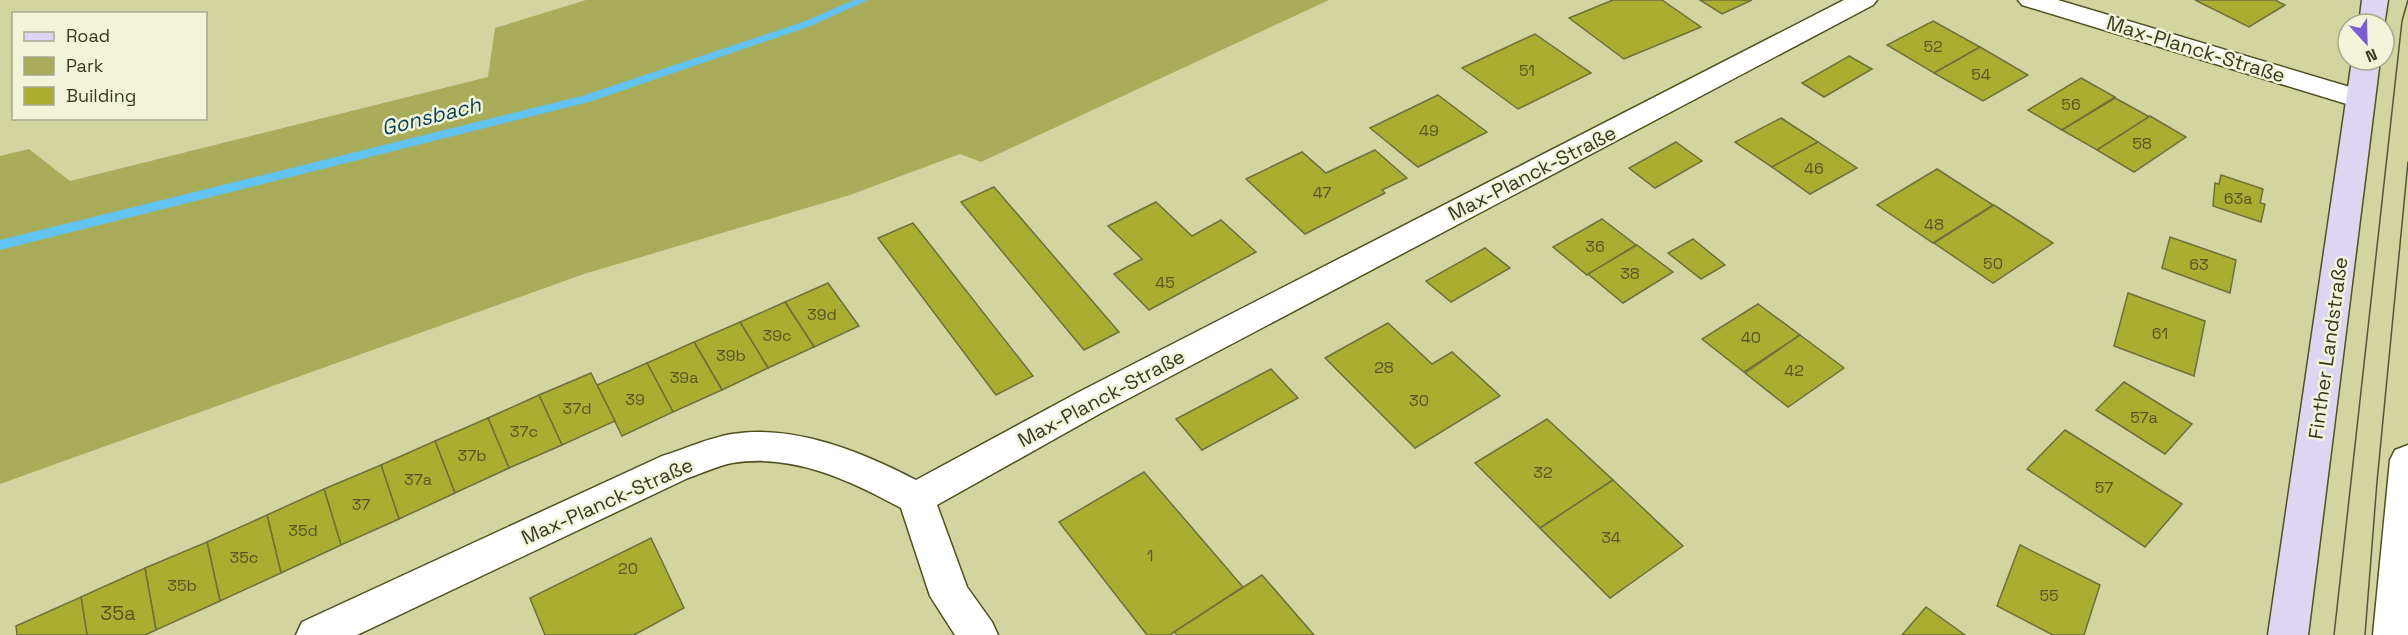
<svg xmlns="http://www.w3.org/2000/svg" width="2408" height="635" font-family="'Space Grotesk',sans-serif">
<rect width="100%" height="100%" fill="#d2d59f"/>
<path fill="#a9ad59" d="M586 0H1329L981 162 960 154 850 195 584 274 0 484V156L29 149 70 181 488 77 495 28Z"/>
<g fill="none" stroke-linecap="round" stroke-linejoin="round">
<path fill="#60c3f2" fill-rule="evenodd" d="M854 0H868L811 26 589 102 0 250V240L582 96 803 22Z"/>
</g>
<g fill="#aaae30" stroke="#6d6f3d" stroke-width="1.5">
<path d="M1613 0H1662L1701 27 1624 59 1569 18Z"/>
<path d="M1700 0H1752L1722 14Z"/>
<path d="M2195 0H2275L2285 5 2249 27Z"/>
<path d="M1933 21 1980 47 1934 73 1887 45Z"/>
<path d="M1535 34 1591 73 1518 109 1462 68Z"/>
<path d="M1980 47 2028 75 1983 101 1934 73Z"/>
<path d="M1849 56 1872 69 1824 97 1802 83Z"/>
<path d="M2081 78 2115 97 2062 130 2028 110Z"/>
<path d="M1438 95 1487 132 1418 167 1370 128Z"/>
<path d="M2115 98 2150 117 2097 150 2062 130Z"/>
<path d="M2150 116 2186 137 2134 172 2097 150Z"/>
<path d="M1781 118 1818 142 1772 167 1735 142Z"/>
<path d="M1676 142 1702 161 1655 188 1629 168Z"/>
<path d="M1818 142 1857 168 1810 194 1772 167Z"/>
<path d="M1375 150 1407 178 1382 190 1385 193 1305 234 1246 179 1302 152 1326 173Z"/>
<path d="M1937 169 1993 205 1933 243 1877 205Z"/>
<path d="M2221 175 2263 189 2260 203 2265 204 2261 222 2213 206 2215 183 2219 184Z"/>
<path d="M994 187 1119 332 1084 350 961 202Z"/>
<path d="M1156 202 1192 236 1221 220 1256 252 1149 310 1114 274 1142 259 1108 226Z"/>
<path d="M1994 205 2053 243 1993 283 1934 243Z"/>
<path d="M1602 219 1636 245 1587 275 1553 247Z"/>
<path d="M913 223 1033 376 996 395 878 238Z"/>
<path d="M2170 237 2236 260 2230 293 2162 268Z"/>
<path d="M1693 239 1725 265 1701 279 1668 253Z"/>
<path d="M1637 245 1673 272 1623 303 1588 274Z"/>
<path d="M1485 248 1510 268 1451 302 1426 281Z"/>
<path d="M828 283 859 326 814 347 785 302Z"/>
<path d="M2128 293 2205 321 2194 376 2114 346Z"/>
<path d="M785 302 814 347 768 368 740 322Z"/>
<path d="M1758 304 1800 335 1744 372 1702 339Z"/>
<path d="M740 322 768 368 722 390 694 342Z"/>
<path d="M1388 323 1432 364 1452 352 1500 396 1415 448 1325 358Z"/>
<path d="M1800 335 1844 368 1788 407 1745 373Z"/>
<path d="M694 342 722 390 673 412 647 363Z"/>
<path d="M647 363 673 412 622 436 597 385Z"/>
<path d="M1271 369 1298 398 1202 450 1176 419Z"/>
<path d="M591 373 615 421 562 445 539 395Z"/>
<path d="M2124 382 2192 424 2165 454 2096 410Z"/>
<path d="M539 395 562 445 509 468 488 418Z"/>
<path d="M488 418 509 468 455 493 435 441Z"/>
<path d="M1547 419 1613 480 1540 528 1475 463Z"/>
<path d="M2065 430 2182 504 2145 547 2027 469Z"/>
<path d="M435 441 455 493 399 519 381 465Z"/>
<path d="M381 465 399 519 341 545 324 489Z"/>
<path d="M1144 472 1243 587 1170 635H1147L1059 522Z"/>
<path d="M1613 480 1683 546 1610 598 1540 528Z"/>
<path d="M324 489 341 545 281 573 267 515Z"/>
<path d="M267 515 281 573 220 601 207 542Z"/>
<path d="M651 538 684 608 634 635H545L530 598Z"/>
<path d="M207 542 220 601 156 630 145 568Z"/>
<path d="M2020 545 2100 585 2084 635H2053L1997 606Z"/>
<path d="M145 568 156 630 145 635H87L81 597Z"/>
<path d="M1262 575 1314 635H1177L1174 632Z"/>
<path d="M81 597 87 635H17L16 626Z"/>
<path d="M1926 607 1965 635H1902Z"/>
</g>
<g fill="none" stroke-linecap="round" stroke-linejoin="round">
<g stroke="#4f511f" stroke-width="3">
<g id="minor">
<path d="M1844 0H1877L1873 5 1101 413 937 505 967 587 992 622 998 635H955L930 596 901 508C850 480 792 453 732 463 717 466 703 473 688 478L357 635H296L302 622 662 456C685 449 708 438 732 434 794 424 862 452 916 480L1077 393Z"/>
<path d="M2018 0H2058L2370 93 2374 99 2370 105 2360 108 2350 105 2022 5Z"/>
<path d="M2408 445V635H2373L2390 460 2395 450Z"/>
</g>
</g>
<g stroke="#4f511f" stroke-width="3">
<g id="secondary">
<path d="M2362 0H2388L2384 26 2359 24Z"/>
<path d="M2352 60H2380L2308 635H2268Z"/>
</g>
</g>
<use href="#minor" fill="#fff" fill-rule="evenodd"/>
<use href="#secondary" fill="#dcd6f3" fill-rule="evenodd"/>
<g stroke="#535439" stroke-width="1.5">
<path d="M2334 635 2402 21 2408 0"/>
<path d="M2365 635 2377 482 2408 162"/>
</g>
</g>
<g text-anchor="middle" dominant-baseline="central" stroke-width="5" stroke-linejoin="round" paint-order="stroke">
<g font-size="16" fill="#545626">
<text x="1933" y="46">52</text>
<text x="1527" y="70">51</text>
<text x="1981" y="74">54</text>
<text x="2071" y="104">56</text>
<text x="1429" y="130">49</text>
<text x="2142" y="143">58</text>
<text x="1814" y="168">46</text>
<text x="1322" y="192">47</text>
<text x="2238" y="198">63a</text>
<text x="1934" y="224">48</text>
<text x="1595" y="246">36</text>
<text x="1993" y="263">50</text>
<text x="2199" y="264">63</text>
<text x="1630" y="273">38</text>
<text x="1165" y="282">45</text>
<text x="822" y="314">39d</text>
<text x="2160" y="333">61</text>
<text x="777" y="335">39c</text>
<text x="1751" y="337">40</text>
<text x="731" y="355">39b</text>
<text x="1384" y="367">28</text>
<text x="1794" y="370">42</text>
<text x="684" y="377">39a</text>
<text x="635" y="399">39</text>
<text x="1419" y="400">30</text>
<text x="577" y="408">37d</text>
<text x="2144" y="417">57a</text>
<text x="524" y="431">37c</text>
<text x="472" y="455">37b</text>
<text x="1543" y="472">32</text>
<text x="418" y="479">37a</text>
<text x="2104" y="487">57</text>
<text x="361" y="504">37</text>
<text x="303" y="530">35d</text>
<text x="1611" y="537">34</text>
<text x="1150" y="555">1</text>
<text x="244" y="557">35c</text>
<text x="628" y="568">20</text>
<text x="182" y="585">35b</text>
<text x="2049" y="595">55</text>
</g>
<g font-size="20" fill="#373822" stroke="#f1f4d9">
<text transform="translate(2196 49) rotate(17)">Max-Planck-Straße</text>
<text transform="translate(1532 173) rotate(-27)">Max-Planck-Straße</text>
<text transform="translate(2328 348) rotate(-82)">Finther Landstraße</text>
<text transform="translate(1101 398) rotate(-28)">Max-Planck-Straße</text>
<text transform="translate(607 501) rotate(-24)">Max-Planck-Straße</text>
</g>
<g font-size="20" fill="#545626">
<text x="118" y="613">35a</text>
</g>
<g font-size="21" font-style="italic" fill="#07435b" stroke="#f1f4d9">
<text transform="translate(431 116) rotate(-14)">Gonsbach</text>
</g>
</g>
<rect x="12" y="12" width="195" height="108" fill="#f1f4d9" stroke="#a7a990" stroke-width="1.5"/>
<rect x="24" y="32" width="30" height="9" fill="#dcd6f3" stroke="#a7a990" stroke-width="1.5"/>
<text x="66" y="42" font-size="18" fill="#373822">Road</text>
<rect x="24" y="57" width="30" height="18" fill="#a9ad59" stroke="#a7a990" stroke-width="1.5"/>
<text x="66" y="72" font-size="18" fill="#373822">Park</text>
<rect x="24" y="87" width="30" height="18" fill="#aaae30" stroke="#a7a990" stroke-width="1.5"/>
<text x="66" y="102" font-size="18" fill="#373822">Building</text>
<g transform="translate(2366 42) rotate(158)"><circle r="28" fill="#f1f4d9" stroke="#a7a990" stroke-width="1.5"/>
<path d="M0-4.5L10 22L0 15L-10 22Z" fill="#7b5cd7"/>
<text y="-9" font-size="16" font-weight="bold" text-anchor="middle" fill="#373822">N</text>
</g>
</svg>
